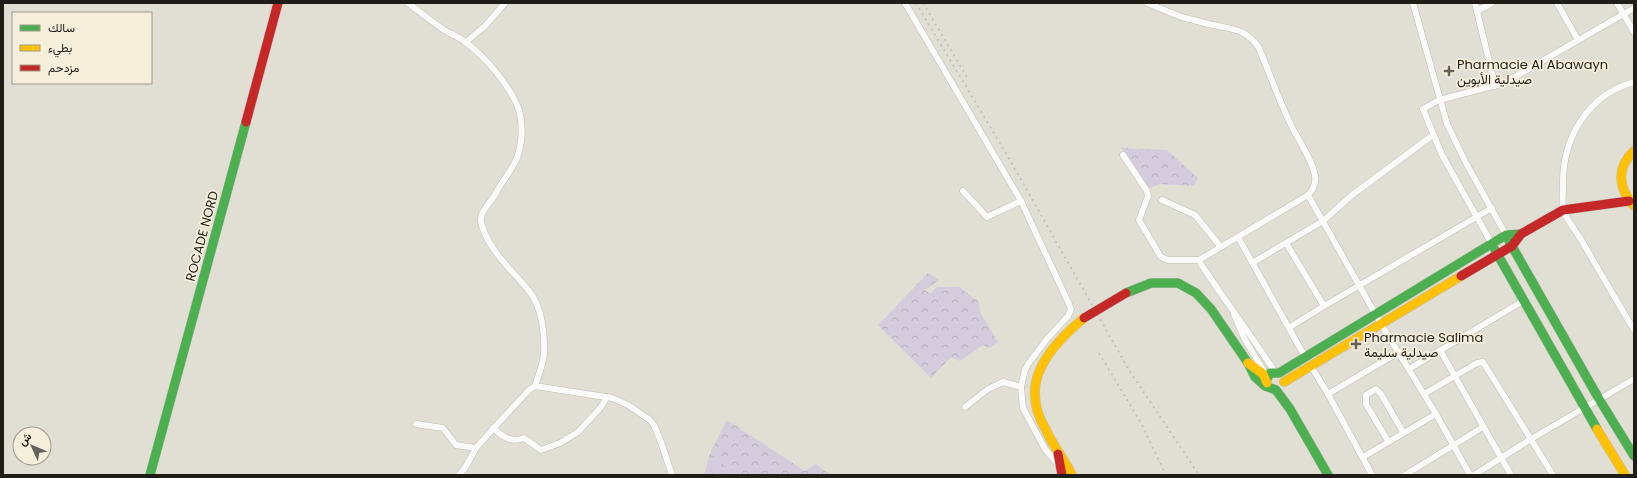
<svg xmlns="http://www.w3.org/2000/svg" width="1637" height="478" font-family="Poppins,Vazirmatn,sans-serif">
<defs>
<pattern id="grass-tufts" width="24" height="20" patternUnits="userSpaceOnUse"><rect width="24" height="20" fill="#d4ccdc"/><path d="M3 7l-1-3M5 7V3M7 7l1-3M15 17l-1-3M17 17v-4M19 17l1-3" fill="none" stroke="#b6afbc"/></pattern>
<pattern id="forest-crowns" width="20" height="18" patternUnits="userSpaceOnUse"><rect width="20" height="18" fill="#d4ccdc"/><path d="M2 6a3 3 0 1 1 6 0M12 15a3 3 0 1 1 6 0" fill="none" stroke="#b6afbc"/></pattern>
</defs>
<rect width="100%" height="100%" fill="#e1ded4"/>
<path fill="url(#grass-tufts)" d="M710 453 736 475H704Z"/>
<g fill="url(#forest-crowns)">
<path d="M1122 148 1167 150 1198 178 1194 186 1160 184 1150 188Z"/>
<path d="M928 273 939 280 925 290 930 294 937 287H959L978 301 981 314 998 342 990 348 983 345 960 361 951 357 931 378 878 325Z"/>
<path d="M727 420 805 471 815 464 831 475H736L710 453Z"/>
</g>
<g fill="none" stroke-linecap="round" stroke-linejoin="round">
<g stroke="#bfbcb4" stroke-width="7">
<g id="street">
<path d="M408 3C420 12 432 22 444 30 451 34 459 37 465 42 485 56 511 87 519 110 523 124 522 141 518 155 515 166 503 180 497 191 492 203 477 211 482 226 491 253 512 270 529 291 542 306 545 335 544 354 543 365 538 376 535 386"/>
<path d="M905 3 1021 201 1069 304 1071 309 1068 316 1047 339 1028 364 1025 370 1021 387 1023 408 1045 449 1061 468"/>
<path d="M1413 3 1447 124 1466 163 1506 235"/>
<path d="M1475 3 1495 86"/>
<path d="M1557 3 1578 40"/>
<path d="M1617 3 1634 32"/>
<path d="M1477 11 1492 3"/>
<path d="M466 42 485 26 505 3"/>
<path d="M1634 82C1587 95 1562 139 1563 186 1563 193 1562 203 1563 210 1566 219 1577 233 1582 241 1599 271 1617 301 1634 330"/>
<path d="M1123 155 1147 191 1148 196 1139 220 1161 257 1168 260H1199L1308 195C1313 190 1316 183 1315 176 1313 161 1299 141 1292 127 1279 101 1270 74 1259 48 1246 29 1233 29 1213 25 1204 23 1194 20 1185 18 1172 14 1160 8 1147 3"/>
<path d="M963 191 987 217 1021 201"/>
<path d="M1308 195 1381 324 1436 414 1470 475"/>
<path d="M1162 200 1195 215 1221 247"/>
<path d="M1238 237 1305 357"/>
<path d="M1286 243 1324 306"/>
<path d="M1492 244 1442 155 1423 109 1439 100 1504 83 1634 8"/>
<path d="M1199 260 1201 264C1225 301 1251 335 1275 372"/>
<path d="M1252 263 1323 221 1352 195 1433 135"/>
<path d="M1234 314 1244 338 1265 373"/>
<path d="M1290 327 1324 306 1492 208"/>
<path d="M1440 350 1511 475"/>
<path d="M1311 366 1328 394 1372 475"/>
<path d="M1409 369 1523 301"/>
<path d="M1328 394 1399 352"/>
<path d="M1424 394 1477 363 1483 362 1553 475"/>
<path d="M965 407 988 389 1003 382 1021 387"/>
<path d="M416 424 443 428 456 445 476 448"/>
<path d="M493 428C503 437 511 443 524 438L541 450 560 443 578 432 601 407 607 397"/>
<path d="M1388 441 1366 404V395L1376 389 1381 394 1403 432"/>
<path d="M1363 457 1436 414"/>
<path d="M459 475 465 468 476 448 501 420 529 390 535 386 612 398 628 405 650 420 654 425 661 442 672 475"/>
<path d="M1405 475 1483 427"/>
<path d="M1474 475 1531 439 1634 379"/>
</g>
</g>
<g stroke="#bfbcb4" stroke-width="10">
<g id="fast">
<path d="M1509 241 1599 399 1634 456"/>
<path d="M1495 250 1597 429"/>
<path d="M1126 293 1151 283H1178L1196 293 1211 309 1248 363 1255 377 1265 386 1276 390 1290 409 1328 475"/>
<path d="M1267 379 1270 373H1279L1506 235 1521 234"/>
<path d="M150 475 246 122"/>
</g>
</g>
<g stroke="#bfbcb4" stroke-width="10">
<g id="slow">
<path d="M1634 151C1616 168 1618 188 1634 206"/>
<path d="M1248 363 1263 374 1267 383"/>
<path d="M1284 382 1461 276"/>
<path d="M1597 429 1625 475"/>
<path d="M1072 475C1064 459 1053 446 1046 430 1040 420 1035 408 1035 395 1033 365 1062 336 1084 318"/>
</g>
</g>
<g stroke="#bfbcb4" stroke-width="10">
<g id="jam">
<path d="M246 122 278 3"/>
<path d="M1461 276 1512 246 1521 234 1563 210 1629 201"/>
<path d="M1058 454 1062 475"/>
</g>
</g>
<use href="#street" stroke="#fafaf9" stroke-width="6"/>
<use href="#fast" stroke="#4caf50" stroke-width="9"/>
<use href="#slow" stroke="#ffc107" stroke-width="9"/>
<use href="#jam" stroke="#c62828" stroke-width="9"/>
<g stroke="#c2c1be" stroke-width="2" stroke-dasharray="2 4" stroke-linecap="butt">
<path d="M916 3 1007 155 1129 370 1199 475"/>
<path d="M923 3 968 79"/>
<path d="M1099 353 1141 423 1166 475"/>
</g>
<g stroke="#bfbcb4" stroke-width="10" stroke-linecap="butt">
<path id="jam-bridge" d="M1084 318 1126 293"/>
</g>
<use href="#jam-bridge" stroke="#c62828" stroke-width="9"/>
</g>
<g fill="#636158" stroke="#f5eedb" stroke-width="1.5">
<path d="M1447 65h4v4h4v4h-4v4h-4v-4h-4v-4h4z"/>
<path d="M1354 338h4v4h4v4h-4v4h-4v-4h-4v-4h4z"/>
</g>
<g text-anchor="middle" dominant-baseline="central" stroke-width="3.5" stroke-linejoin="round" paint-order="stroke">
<g font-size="13" fill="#1f1d16" stroke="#f5eedb" text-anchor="start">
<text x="1457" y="64">Pharmacie Al Abawayn<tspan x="1457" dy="15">صيدلية الأبوين</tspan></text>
<text x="1364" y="337">Pharmacie Salima<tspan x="1364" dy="15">صيدلية سليمة</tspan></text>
</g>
<g font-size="13" fill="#1f1d16" stroke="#f5eedb">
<text transform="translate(202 236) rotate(-75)">ROCADE NORD</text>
</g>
</g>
<rect width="1637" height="478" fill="none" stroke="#1f1d16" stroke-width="8"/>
<rect x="12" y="12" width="140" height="72" fill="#f5eedb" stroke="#9f9a8c"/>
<rect x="20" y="25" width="20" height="6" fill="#4caf50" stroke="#9f9a8c"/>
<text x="48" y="32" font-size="12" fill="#1f1d16">سالك</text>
<rect x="20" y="45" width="20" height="6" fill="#ffc107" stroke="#9f9a8c"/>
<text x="48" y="52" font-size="12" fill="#1f1d16">بطيء</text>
<rect x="20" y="65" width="20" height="6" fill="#c62828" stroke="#9f9a8c"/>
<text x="48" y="72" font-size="12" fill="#1f1d16">مزدحم</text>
<g transform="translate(32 446) rotate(314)"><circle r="19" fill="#f5eedb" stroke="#9f9a8c"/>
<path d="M0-3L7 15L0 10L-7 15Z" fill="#636158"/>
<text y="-6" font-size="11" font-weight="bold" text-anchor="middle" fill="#1f1d16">ش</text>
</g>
</svg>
